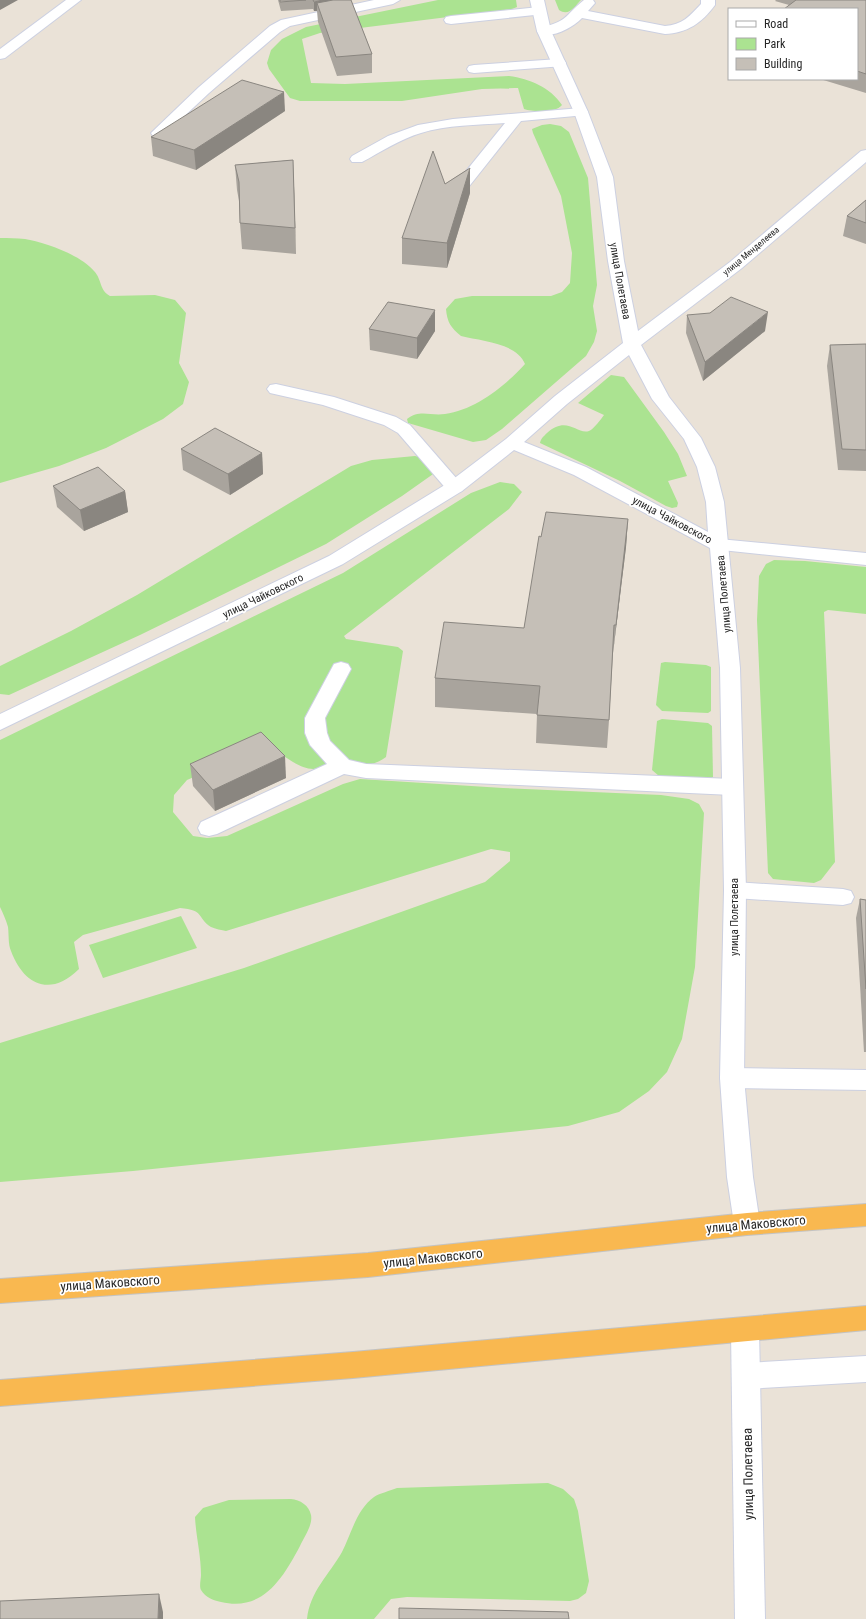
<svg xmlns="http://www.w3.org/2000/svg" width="866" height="1619" font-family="'Roboto Condensed',sans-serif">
<rect width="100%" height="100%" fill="#eae2d7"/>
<g fill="#abe391">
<path d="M438 0H516L517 7 512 9 320 33 302 39 311 83 345 84 509 76C530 79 550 87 562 105 556 113 533 112 524 109L518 88H515L482 89 402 101H300L290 98 269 69 267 63 271 50 282 39 306 27Z"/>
<path d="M555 0H581C575 6 569 17 559 10Z"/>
<path d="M550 124 561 126 569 132 588 178 597 285 593 306 597 331 594 342 586 356 502 429 486 440 473 442 408 423 407 419C420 409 429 416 445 414 475 410 505 386 525 364 517 343 481 341 461 336 451 328 447 322 446 309L455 299 472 296H551L562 292 570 283 572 253 561 196 533 133 532 129 542 125Z"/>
<path d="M0 238C8 238 17 238 25 239 44 242 81 255 94 271 102 279 99 290 110 296L155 295 175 300 186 313 179 363 189 382 183 404 163 419 106 448 59 466 0 483Z"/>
<path d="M611 375 624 377 664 432 678 454 687 476 668 481 678 503 677 507 672 508 666 506 620 481 540 443C541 438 544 436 547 433 567 415 577 435 589 431 594 429 601 419 604 415L578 403Z"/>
<path d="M415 456 430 460 436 472 402 496 326 544 140 635 9 695 0 694V666L71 631 137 595 351 466 372 460Z"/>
<path d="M500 482 514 484 522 492 509 509 344 636 346 639 398 647 403 651 386 757C375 765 363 767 350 762 343 760 314 724 307 716L327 762C312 781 285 756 271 747L262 748 187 780 174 795 173 812 193 836 207 838 227 836 343 784 360 779 503 788 661 795 689 799 699 804 704 813 695 967 682 1039 667 1072 649 1091 619 1112 568 1126 133 1171 0 1182V1043L244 968 485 882 510 861V852L491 849 226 931C222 930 215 929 211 927 196 917 205 910 180 908L83 935 74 942 79 969C51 997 24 986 11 951 8 944 9 935 8 927 6 920 3 913 0 907V740L343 573 471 493Z"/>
<path d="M774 560 805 561 866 567V614L828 610 824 612 835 862 821 880 814 883 773 879 768 873 757 620 759 576 766 564Z"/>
<path d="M665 662 706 665 711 667V711L708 713 662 711 656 705 661 663Z"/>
<path d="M662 719 708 723 712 726 713 777 709 779 659 776 652 770 657 721Z"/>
<path d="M181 916 197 948 103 978 89 945Z"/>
<path d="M548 1483 563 1489 574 1499 578 1511 589 1581 586 1593 578 1599 570 1601 407 1597 391 1599 374 1619H307C310 1591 329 1575 342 1552 351 1534 357 1509 374 1497 380 1493 390 1491 397 1488Z"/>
<path d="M291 1499C300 1500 309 1505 311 1515 313 1525 304 1537 300 1546 283 1578 263 1612 221 1602 213 1600 206 1598 201 1590 199 1586 201 1579 201 1575 201 1555 196 1537 195 1517L203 1508 229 1500Z"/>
</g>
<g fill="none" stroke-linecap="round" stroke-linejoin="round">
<g stroke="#ccd0e1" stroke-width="2">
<g id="service">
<path d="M66 0H81L5 58 0 59V49Z"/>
<path d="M374 0H400L393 4 290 26 280 32 209 93 163 136H153L151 133 199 87 270 26 281 20Z"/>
<path d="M584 0H593L595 3 588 11 665 26C682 25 690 16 701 4V0H715V5C702 23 687 33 665 34L582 18C572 28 554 38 539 34L537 31 539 28C569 21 563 17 584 0Z"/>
<path d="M539 7 544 8 546 11 544 14 451 24 446 23 444 20 446 17 451 16Z"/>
<path d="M559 59 564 60 566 63 564 66 474 73 469 72 467 69 469 66 474 65Z"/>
<path d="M581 108 586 109 588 112 586 115 521 121 467 189H457L454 186 505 123C477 125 447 125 421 133 400 139 381 152 362 162H352L350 159 352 156 388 136 418 125 453 119Z"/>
<path d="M276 384 334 397 396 417 410 425 464 487 462 491 455 493 448 491 398 433 384 425 323 405 270 393 267 389 270 385Z"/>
<path d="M719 539 866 553V565L712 549 709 545 712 541Z"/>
<path d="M341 662 348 664 351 669 325 718 327 733 330 741 349 760 366 764 732 779 740 782 743 787 740 792 732 795 366 778 344 774 217 834 209 836 201 834 198 828 201 822 327 764 310 745 305 733V718L334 664Z"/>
<path d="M735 882 843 889 851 891 854 897 851 903 843 905 735 898 727 896 724 890 727 884Z"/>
<path d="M732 1068 866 1070V1090L732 1088 723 1085 720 1078 723 1071Z"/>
<path d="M866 1356V1382L746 1389 736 1385 732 1376 736 1367 746 1363Z"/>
</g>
</g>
<g stroke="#ccd0e1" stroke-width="2">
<g id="minor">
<path d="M530 0H544L551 31 588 112 613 177 624 261 638 331 730 262 861 151 866 150V162L742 268 641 345 669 397 701 438 715 467 724 502 740 668 746 890 744 1078 753 1177 760 1224 756 1232 747 1235 738 1232 734 1224 727 1177 720 1078 724 890 720 668 710 548 574 475 514 450 462 491 343 564 0 730V714L329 556 448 483 506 439 555 396 623 343 608 261 597 177 574 112 537 31ZM629 355 652 399 684 439 697 467 706 502 708 532 586 467 524 442 567 404Z"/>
<path d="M745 1318 755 1321 759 1330 765 1619H735L731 1330 735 1321Z"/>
</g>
</g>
<g stroke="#c3c3c3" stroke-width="2">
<g id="trunk">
<path d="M866 1204V1226L747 1235 368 1277 0 1303V1279L368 1253 747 1213Z"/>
<path d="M866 1306V1330L353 1378 0 1406V1380L353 1352Z"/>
</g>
</g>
<use href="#service" fill="#fff" fill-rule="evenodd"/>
<use href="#minor" fill="#fff" fill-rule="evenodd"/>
<use href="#trunk" fill="#f9b850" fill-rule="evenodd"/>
</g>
<g fill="#a9a49d">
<path d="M278 0H351L372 54V73L337 76 318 22 317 11H314L313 9 281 11Z"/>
<path d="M776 0H866V93L820 79H857V9L789 5 775 1Z"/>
<path d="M285 111 196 170 153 156 151 137Z"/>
<path d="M293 160 294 186 296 254 242 249 240 223 239 201 237 190 235 165Z"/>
<path d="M470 168V193L447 268 402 264V238L445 184Z"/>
<path d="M866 200V244L843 236 847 216Z"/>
<path d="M687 315 765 331 703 381 686 333Z"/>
<path d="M369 329 435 331 417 359 370 350Z"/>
<path d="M866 344V471L838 470 827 366 830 345Z"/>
<path d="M181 449 262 453 263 474 230 495 183 470Z"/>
<path d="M53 486 125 491 128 512 84 531 57 507Z"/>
<path d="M628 519 626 547 613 653 609 720 607 748 536 743 537 714 435 707V678L524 628 541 537Z"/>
<path d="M190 764 286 778 215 811 193 786Z"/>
<path d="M860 899 866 900V1052H864L856 918Z"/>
</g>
<g fill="#8a8680">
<path d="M0 0H18L0 10Z"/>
<path d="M323 0H347L317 3V11H314V2Z"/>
<path d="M284 92 285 111 196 170 194 150Z"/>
<path d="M293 160 294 186 296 254 295 228Z"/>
<path d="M470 168V193L447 268V243Z"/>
<path d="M435 310V331L417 359V338Z"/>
<path d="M768 312 765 331 703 381 705 362Z"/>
<path d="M262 453 263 474 230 495 228 474Z"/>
<path d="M125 491 128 512 84 531 80 510Z"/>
<path d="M628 519 626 547 613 653 616 625Z"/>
<path d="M285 756 286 778 215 811 213 790Z"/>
<path d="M159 1594 163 1612V1619H158Z"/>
</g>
<g fill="#c5bfb7" stroke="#8a8680">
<path d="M280 0H306L280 2Z"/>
<path d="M313 0H323L314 2Z"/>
<path d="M333 0H351L372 54 336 57 317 3Z"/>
<path d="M796 0H866V74L857 71V9H784Z"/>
<path d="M242 80 284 92 194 150 151 137Z"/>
<path d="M433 151 445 184 470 168 447 243 402 238Z"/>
<path d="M293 160 295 228 240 223 239 182 235 165Z"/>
<path d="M866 200V223L847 216Z"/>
<path d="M731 297 768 312 705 362 687 315 710 313Z"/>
<path d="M388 302 435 310 417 338 369 329Z"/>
<path d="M866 344V450L842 449 830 345Z"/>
<path d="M215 428 262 453 228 474 181 449Z"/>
<path d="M98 467 125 491 80 510 53 486Z"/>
<path d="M546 512 628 519 616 625H614L609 720 537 715 540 686 435 678 444 622 524 628 539 536 541 537Z"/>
<path d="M261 732 285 756 213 790 190 764Z"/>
<path d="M860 899 866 900V989Z"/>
<path d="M159 1594 158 1619H0V1601Z"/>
<path d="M399 1608 568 1612 569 1619H399Z"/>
</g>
<g text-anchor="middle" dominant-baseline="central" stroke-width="3.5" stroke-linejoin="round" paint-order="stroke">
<g font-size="9" fill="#272727" stroke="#fff">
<text transform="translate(751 251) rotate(-40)">улица Менделеева</text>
</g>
<g font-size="11" fill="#272727" stroke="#fff">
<text transform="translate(620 281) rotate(80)">улица Полетаева</text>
<text transform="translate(672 520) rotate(28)">улица Чайковского</text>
<text transform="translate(724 594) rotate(-95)">улица Полетаева</text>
<text transform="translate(263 596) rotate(-26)">улица Чайковского</text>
<text transform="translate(734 917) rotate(-90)">улица Полетаева</text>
</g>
<g font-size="13" fill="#272727" stroke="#fff">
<text transform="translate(756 1224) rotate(-5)">улица Маковского</text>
<text transform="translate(433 1258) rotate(-6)">улица Маковского</text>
<text transform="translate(110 1283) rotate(-4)">улица Маковского</text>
<text transform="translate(748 1474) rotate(-91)">улица Полетаева</text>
</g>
</g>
<rect x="728" y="8" width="130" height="72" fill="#ffffff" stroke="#a9a9a9"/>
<rect x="736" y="21" width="20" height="6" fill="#ffffff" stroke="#a9a9a9"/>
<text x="764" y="28" font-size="12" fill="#272727">Road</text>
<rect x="736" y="38" width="20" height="12" fill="#abe391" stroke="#a9a9a9"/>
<text x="764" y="48" font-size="12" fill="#272727">Park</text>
<rect x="736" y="58" width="20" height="12" fill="#c5bfb7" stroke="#a9a9a9"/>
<text x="764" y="68" font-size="12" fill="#272727">Building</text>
</svg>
